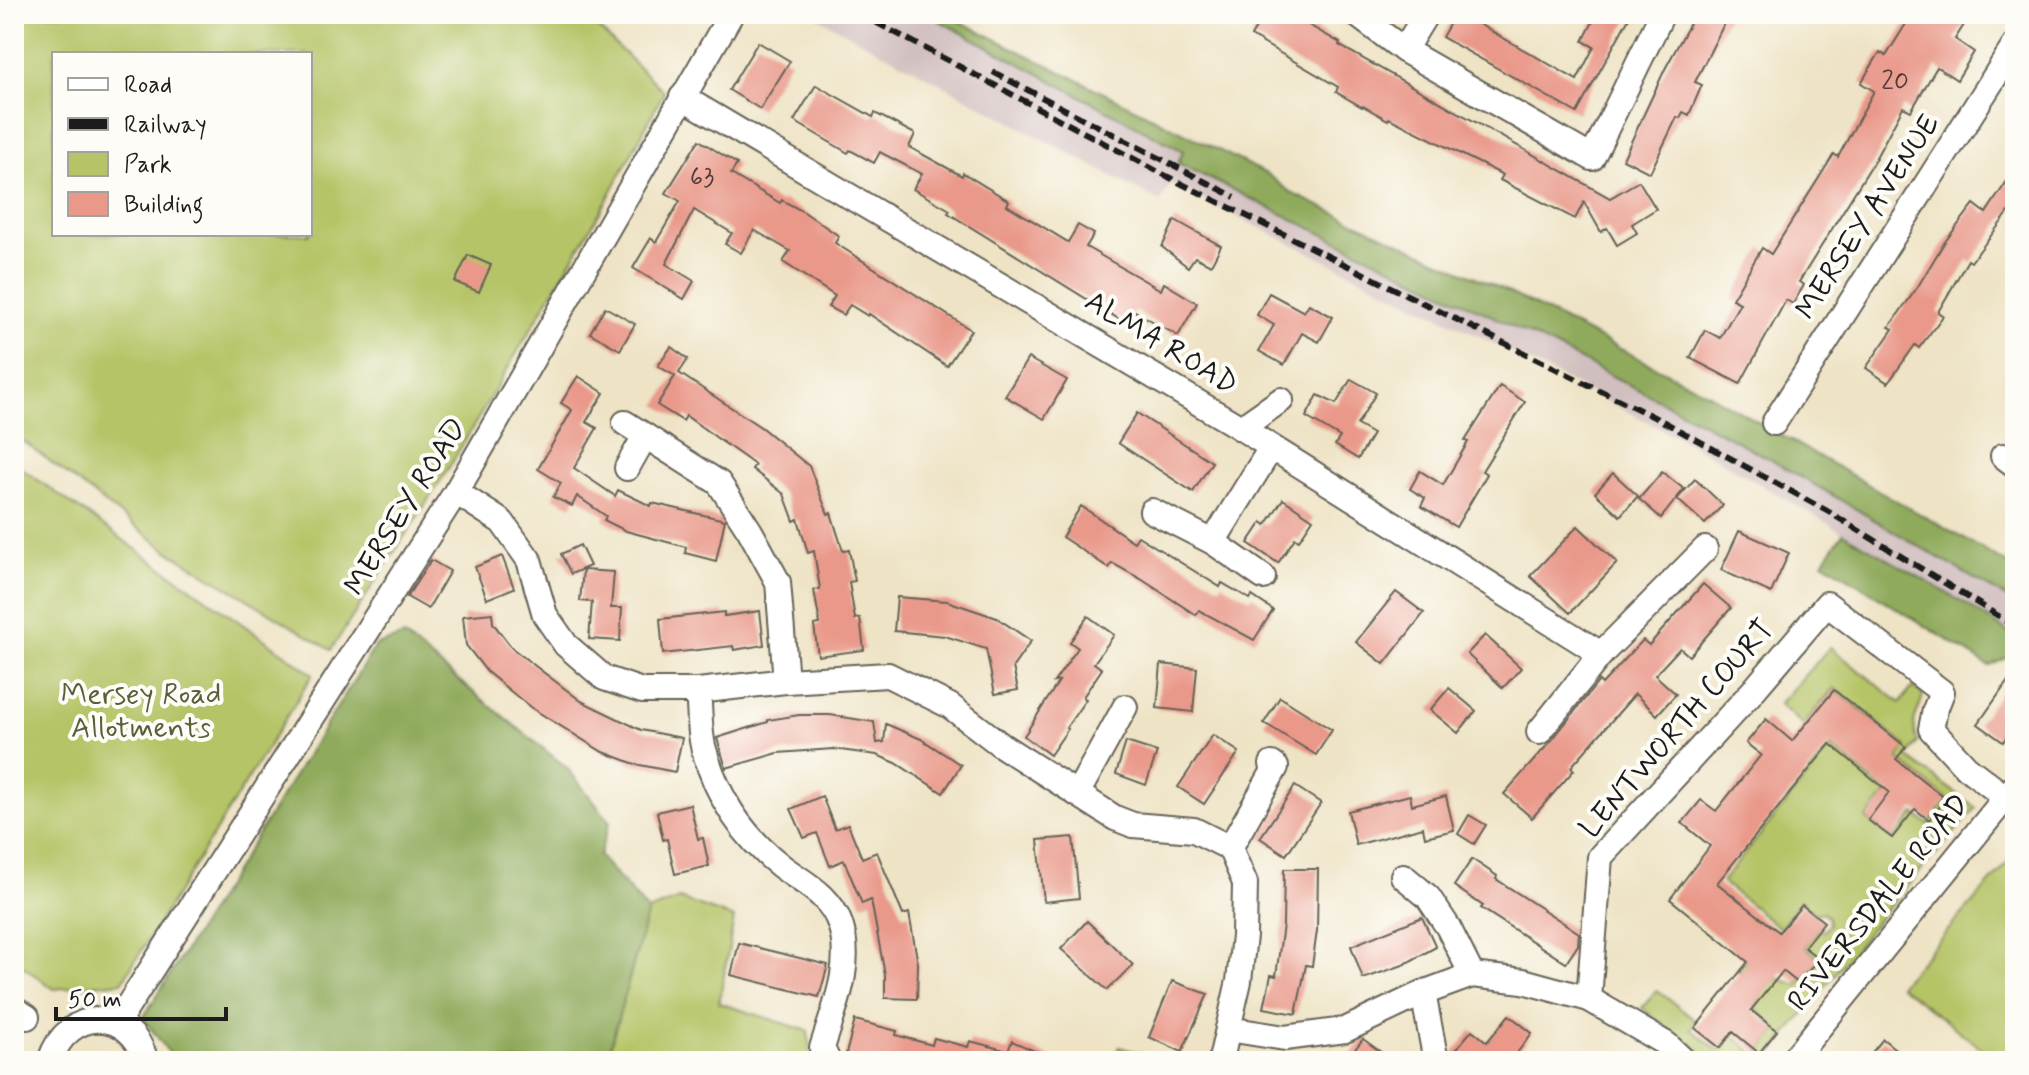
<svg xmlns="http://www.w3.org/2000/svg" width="2029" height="1075" font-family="Mynerve,sans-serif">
<rect width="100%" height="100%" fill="#fdfcf7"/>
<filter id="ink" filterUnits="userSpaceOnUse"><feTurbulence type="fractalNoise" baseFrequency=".0125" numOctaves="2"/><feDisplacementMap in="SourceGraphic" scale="16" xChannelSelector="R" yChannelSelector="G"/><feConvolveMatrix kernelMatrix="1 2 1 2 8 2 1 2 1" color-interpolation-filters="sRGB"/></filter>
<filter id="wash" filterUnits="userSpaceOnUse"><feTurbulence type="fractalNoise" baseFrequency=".006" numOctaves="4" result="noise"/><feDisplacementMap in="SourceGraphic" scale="32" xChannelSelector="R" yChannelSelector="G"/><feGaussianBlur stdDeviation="1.8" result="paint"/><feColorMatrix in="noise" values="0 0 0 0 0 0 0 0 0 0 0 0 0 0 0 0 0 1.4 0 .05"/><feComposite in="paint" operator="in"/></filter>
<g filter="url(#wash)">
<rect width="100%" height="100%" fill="#eee3c5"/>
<path fill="#d1bfbf" d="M811 14H927L1183 152 1179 163 1495 317 1706 424 1842 499 2015 603V637L1966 604 1693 445 1485 339 1171 184 1160 202Z"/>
<g fill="#b6c467" stroke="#697042" stroke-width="2" fill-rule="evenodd">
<path d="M14 14H584L664 92 606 202 450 466 331 650 168 551 14 434ZM54 54H310V234H54Z"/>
<path d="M14 463 313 674 122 982 54 989 14 960Z"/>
<path d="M1830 647 1900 703 1913 687 1923 695C1918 717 1909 717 1918 742L1907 757 1976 808 1882 915 1766 1061H1713L1642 1008 1657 990 1695 1020 1691 1029 1719 1051 1732 1035 1757 1056 1778 1029 1755 1008 1764 991 1737 970 1746 959 1767 975 1798 985 1819 959 1805 947 1818 930 1824 931 1829 924 1828 917 1823 912 1815 914 1801 900 1780 928 1722 882 1831 747 1887 793 1866 819 1894 839 1915 814 1928 824 1948 800 1898 759 1906 746 1834 688 1803 725 1779 704Z"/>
<path d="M2015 855V1061H1998L1899 985Z"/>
<path d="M679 899 734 918 719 1003 808 1031 811 1061H612L611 1044 648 911Z"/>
<path d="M1119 1047 1168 1061H1112Z"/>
</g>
<g fill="#90aa5c" stroke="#56633c" stroke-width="2">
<path d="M927 14H945L1267 174 1293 194 1504 290 1705 392 2015 568V603C1912 543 1811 480 1705 424 1532 333 1354 250 1178 163L1183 151Z"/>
<path d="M1843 533 1966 604 2015 637V658L2009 657 1989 666 1823 562Z"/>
<path d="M404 636 567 768 610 822 599 856 648 911 611 1044 612 1061H175L143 1018 376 645Z"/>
</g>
<g id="blocks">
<g fill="#e99889">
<path d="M1236 14H1303L1300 20 1340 43 1339 45 1610 198 1639 181 1656 209 1632 224 1637 233 1617 245 1607 228 1601 232 1584 202 1575 219 1500 180 1503 175 1389 118 1388 120 1363 106 1362 107 1336 92 1338 87 1251 36 1257 26Z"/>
<path d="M1455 14H1461L1577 80 1594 47 1583 41 1597 14H1631L1577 113 1442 37Z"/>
<path d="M1695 14H1729L1695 82 1702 85 1689 115 1683 112 1680 118 1677 117 1650 173 1623 159 1665 69Z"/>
<path d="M1912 14H1971L1955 39 1974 52 1957 80 1937 67 1911 111 1903 107 1873 163 1799 282 1804 285 1793 304 1786 300 1740 384 1690 358 1705 330 1720 338 1740 303 1732 299 1762 248 1771 254 1834 154 1838 157 1874 91 1861 83 1880 52 1886 56Z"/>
<path d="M758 42 790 61 760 109 729 90Z"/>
<path d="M816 85 873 117 875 113 915 134 909 147 962 176 963 173 1009 201 1007 205 1068 242 1078 225 1094 234 1086 247 1161 290 1164 283 1197 303 1178 336 1135 311 1127 324 948 213 950 210 913 189 922 174 880 152 874 163 850 150 848 153 794 121Z"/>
<path d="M699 140 737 164 731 174 780 203 782 200 804 212 839 236 835 243 971 330 947 366 869 314 868 316 850 305 843 315 828 307 835 296 783 262 790 251 754 230 741 253 725 244 732 233 694 210 666 264 694 281 684 299 633 268 651 238 656 242 680 201 666 193Z"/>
<path d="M2015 169V204L1971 262 1968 260 1938 312 1943 316 1919 348 1915 345 1888 383 1866 368 1893 329 1889 327 1917 288 1944 243 1974 204 1986 213Z"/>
<path d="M1175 220 1221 246 1211 265 1195 257 1188 267 1162 247Z"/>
<path d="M468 255 491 265 479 292 455 282Z"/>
<path d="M1269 293 1304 312 1309 304 1333 317 1319 342 1302 333 1284 365 1259 351 1274 325 1257 315Z"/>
<path d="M605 307 635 324 620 350 590 333Z"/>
<path d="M671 347 688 359 679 373 762 428 809 466 828 514 831 513 843 551 849 550 855 581 849 582 855 619 860 618 864 650 818 656 814 625 820 624 814 590 820 589 814 551 808 553 798 519 794 521 784 494 752 469 755 465 686 416 683 421 657 405 675 376 658 366Z"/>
<path d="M1028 358 1067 380 1044 419 1005 396Z"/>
<path d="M578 376 604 393 586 422 597 428 574 468 615 496 618 490 651 506 652 503 725 520 716 561 685 553 686 547 626 531 604 520 606 516 577 496 572 506 553 497 561 483 538 469 572 410 561 403Z"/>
<path d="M1351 379 1376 393 1357 425 1373 434 1358 459 1335 445 1340 437 1306 417 1318 395 1336 404Z"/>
<path d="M1500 386 1525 402 1482 471 1487 474 1456 527 1421 506 1425 498 1410 489 1420 471 1443 485 1468 442 1465 441Z"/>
<path d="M1137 413 1212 462 1193 492 1118 443Z"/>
<path d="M1662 472 1684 489 1661 518 1639 499Z"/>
<path d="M1613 473 1638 496 1620 516 1595 493Z"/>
<path d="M1695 479 1723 505 1705 524 1677 499Z"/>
<path d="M1283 499 1313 519 1299 540 1295 538 1278 563 1248 543 1262 522 1266 525Z"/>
<path d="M1081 506 1134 542 1138 536 1220 587 1222 583 1250 599 1252 596 1273 610 1254 640 1199 610 1196 615 1141 579 1112 563 1109 568 1062 537Z"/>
<path d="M1578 526 1617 563 1570 613 1530 576Z"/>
<path d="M1739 531 1789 553 1771 593 1721 570Z"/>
<path d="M580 545 590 566 571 574 561 554Z"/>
<path d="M502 556 514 588 487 599 475 567Z"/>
<path d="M431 560 450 571 428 609 407 597Z"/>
<path d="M583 570 614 572 611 608H622L620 641 589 639 592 602 580 601Z"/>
<path d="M1703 584 1731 608 1689 656 1680 648 1655 675 1676 694 1657 715 1635 694 1571 767 1574 770 1532 818 1504 794 1551 741 1599 681 1602 684 1643 640 1649 645Z"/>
<path d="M1396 592 1424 613 1384 664 1356 642Z"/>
<path d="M897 597 947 601 997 618 1031 641 1013 667 1018 690 995 694 986 649 945 636 894 631Z"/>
<path d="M760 611 764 645 734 650 733 646 663 654 660 619 724 612V616Z"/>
<path d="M492 613 493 623 513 649 581 701 641 730 682 738 675 772 635 764 601 751 530 707 487 672 466 645 463 616Z"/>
<path d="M1088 616 1114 635 1094 663 1102 669 1083 697 1086 699 1066 728 1068 729 1050 755 1024 736 1059 681 1054 682 1078 648 1070 642Z"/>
<path d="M1485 635 1521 668 1503 688 1467 654Z"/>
<path d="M1161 664 1197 668 1193 712 1157 708Z"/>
<path d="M2015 671V725L2003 742 1978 724Z"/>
<path d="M1449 688 1476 711 1458 733 1430 710Z"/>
<path d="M1834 690 1906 747 1896 759 1946 799 1929 820 1915 809 1892 838 1868 820 1889 792 1830 744 1717 883 1779 932 1802 905 1824 922 1804 947 1819 959 1798 983 1783 971 1751 1010 1777 1031 1759 1053 1733 1032 1720 1048 1695 1028 1748 962 1670 899 1710 846 1682 823 1701 800 1716 811 1761 755 1746 743 1766 719 1792 741Z"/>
<path d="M1280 697 1332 730 1316 755 1264 723Z"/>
<path d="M799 715H830L874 722 877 743 884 742 886 724 921 739 961 765 943 793 896 763 877 755 833 749 778 753 726 768 717 738 768 722V720Z"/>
<path d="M1213 735 1239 752 1204 804 1178 787Z"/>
<path d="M1126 742 1157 752 1146 785 1116 774Z"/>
<path d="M1295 786 1321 803 1286 855 1260 838Z"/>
<path d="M1410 795 1412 805 1446 796 1454 830 1425 837 1423 827 1356 845 1348 811Z"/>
<path d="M822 796 835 829 848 824 862 858 877 852 903 915 909 913 918 964 917 999 885 998V975L871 900 862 904 844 860 830 866 817 833 804 838 791 809Z"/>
<path d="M690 804 698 839 703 838 709 866 675 874 667 839 663 840 657 812Z"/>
<path d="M1469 815 1486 825 1474 844 1458 834Z"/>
<path d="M1073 837 1079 898 1044 902 1038 840Z"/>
<path d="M1472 859 1497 876 1496 879 1579 933 1578 945 1566 963 1481 908 1483 906 1454 886Z"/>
<path d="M1284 869H1318L1317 931 1312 966 1306 965 1296 1014 1264 1008 1271 975 1276 976 1283 925Z"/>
<path d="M1422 917 1436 947 1403 965 1363 979 1351 946Z"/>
<path d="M1087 921 1133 965 1107 990 1061 949Z"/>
<path d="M739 943 828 965 819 997 731 975Z"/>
<path d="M1172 981 1208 994 1182 1052 1149 1037Z"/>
<path d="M1509 1015 1532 1033 1511 1061H1464L1453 1053 1472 1030 1487 1042Z"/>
<path d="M855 1020 897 1031 896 1035 932 1045 934 1038 968 1047 970 1041 1008 1051 1012 1041 1058 1061H844Z"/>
<path d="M1363 1039 1393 1061H1346Z"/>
<path d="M1883 1039 1910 1061H1865Z"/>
</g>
</g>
</g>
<g filter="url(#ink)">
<use href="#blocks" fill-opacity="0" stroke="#666257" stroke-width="2"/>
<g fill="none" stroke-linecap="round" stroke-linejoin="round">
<g stroke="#666257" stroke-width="28">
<g id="minor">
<path d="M1356 14 1404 50 1592 158 1662 14"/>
<path d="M1404 50 1426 14"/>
<path d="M682 97 1241 428 1601 654"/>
<path d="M625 423 719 483 750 531 778 582 786 681"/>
<path d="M1774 423 2015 45"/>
<path d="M1241 428 1281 400"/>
<path d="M2003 456 2015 465"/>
<path d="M627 468 645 436"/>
<path d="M456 492 502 522 529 560 545 615 566 645 604 678 642 691H698L786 681 888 675 950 706 1001 745 1115 818 1133 825 1194 830 1230 848 1245 883 1244 936 1239 981 1222 1055"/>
<path d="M1152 511 1213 542 1263 577"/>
<path d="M1213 542 1271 448"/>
<path d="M698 691C700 709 699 729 703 746 716 795 740 834 781 866 803 883 830 894 840 924 854 965 834 1009 822 1048L828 1061"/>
<path d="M1539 732 1601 654 1705 549"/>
<path d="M1077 794 1125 707"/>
<path d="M1230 848 1276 767 1272 764"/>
<path d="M1403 876 1428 897 1448 927 1472 975"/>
<path d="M1423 993 1436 1061"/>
<path d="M1589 999 1600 857 1752 692 1827 604 1942 692 1935 710 1931 729 1966 767 2005 797"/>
<path d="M14 1009 27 1017"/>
<path d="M117 1023 456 492 731 14"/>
<path d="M1228 1029 1285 1038 1345 1030 1423 993 1472 975 1523 981 1589 999 1666 1044 1684 1061"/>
<path d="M50 1061C67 1007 130 1005 146 1061"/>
<path d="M1792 1061 2015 786"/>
</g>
</g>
<use href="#minor" stroke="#fff" stroke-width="24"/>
<g stroke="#1c1c1c" stroke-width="6" stroke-dasharray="12 6" stroke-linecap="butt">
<path d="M860 14 1174 180 1664 422 1827 511 2015 626"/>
<path d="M993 72 1235 197"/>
</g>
</g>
</g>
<g text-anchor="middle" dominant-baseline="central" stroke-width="8" stroke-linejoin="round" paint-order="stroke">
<g font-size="26" fill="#4f3b37">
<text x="1895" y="82">20</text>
<text x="702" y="178">63</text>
</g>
<g font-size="30" fill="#1c1c1c" stroke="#fdfcf7">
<text transform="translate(1868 217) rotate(-57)">MERSEY AVENUE</text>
<text transform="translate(1161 343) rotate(31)">ALMA ROAD</text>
<text transform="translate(406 507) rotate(-58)">MERSEY ROAD</text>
<text transform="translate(1677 729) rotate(-49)">LENTWORTH COURT</text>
<text transform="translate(1879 903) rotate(-51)">RIVERSDALE ROAD</text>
</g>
<g font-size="30" fill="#5a5f3a" stroke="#fdfcf7">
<text x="141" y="694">Mersey Road<tspan x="141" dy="34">Allotments</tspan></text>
</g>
</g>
<rect width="2029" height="1075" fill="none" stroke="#fdfcf7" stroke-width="48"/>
<rect x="52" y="52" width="260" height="184" fill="#fdfcf7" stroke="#a3a29f" stroke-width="2"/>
<rect x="68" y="78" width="40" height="12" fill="#ffffff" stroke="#a3a29f" stroke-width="2"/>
<text x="124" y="92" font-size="24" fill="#1c1c1c">Road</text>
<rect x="68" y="118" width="40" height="12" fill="#1c1c1c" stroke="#a3a29f" stroke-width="2"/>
<text x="124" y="132" font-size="24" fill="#1c1c1c">Railway</text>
<rect x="68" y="152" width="40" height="24" fill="#b6c467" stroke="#a3a29f" stroke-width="2"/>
<text x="124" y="172" font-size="24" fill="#1c1c1c">Park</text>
<rect x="68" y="192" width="40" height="24" fill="#e99889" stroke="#a3a29f" stroke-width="2"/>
<text x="124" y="212" font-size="24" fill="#1c1c1c">Building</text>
<path d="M56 1007v12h170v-12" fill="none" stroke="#1c1c1c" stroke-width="4"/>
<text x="68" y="1007" font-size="24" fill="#1c1c1c" stroke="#fdfcf7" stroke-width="6" paint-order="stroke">50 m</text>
</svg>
